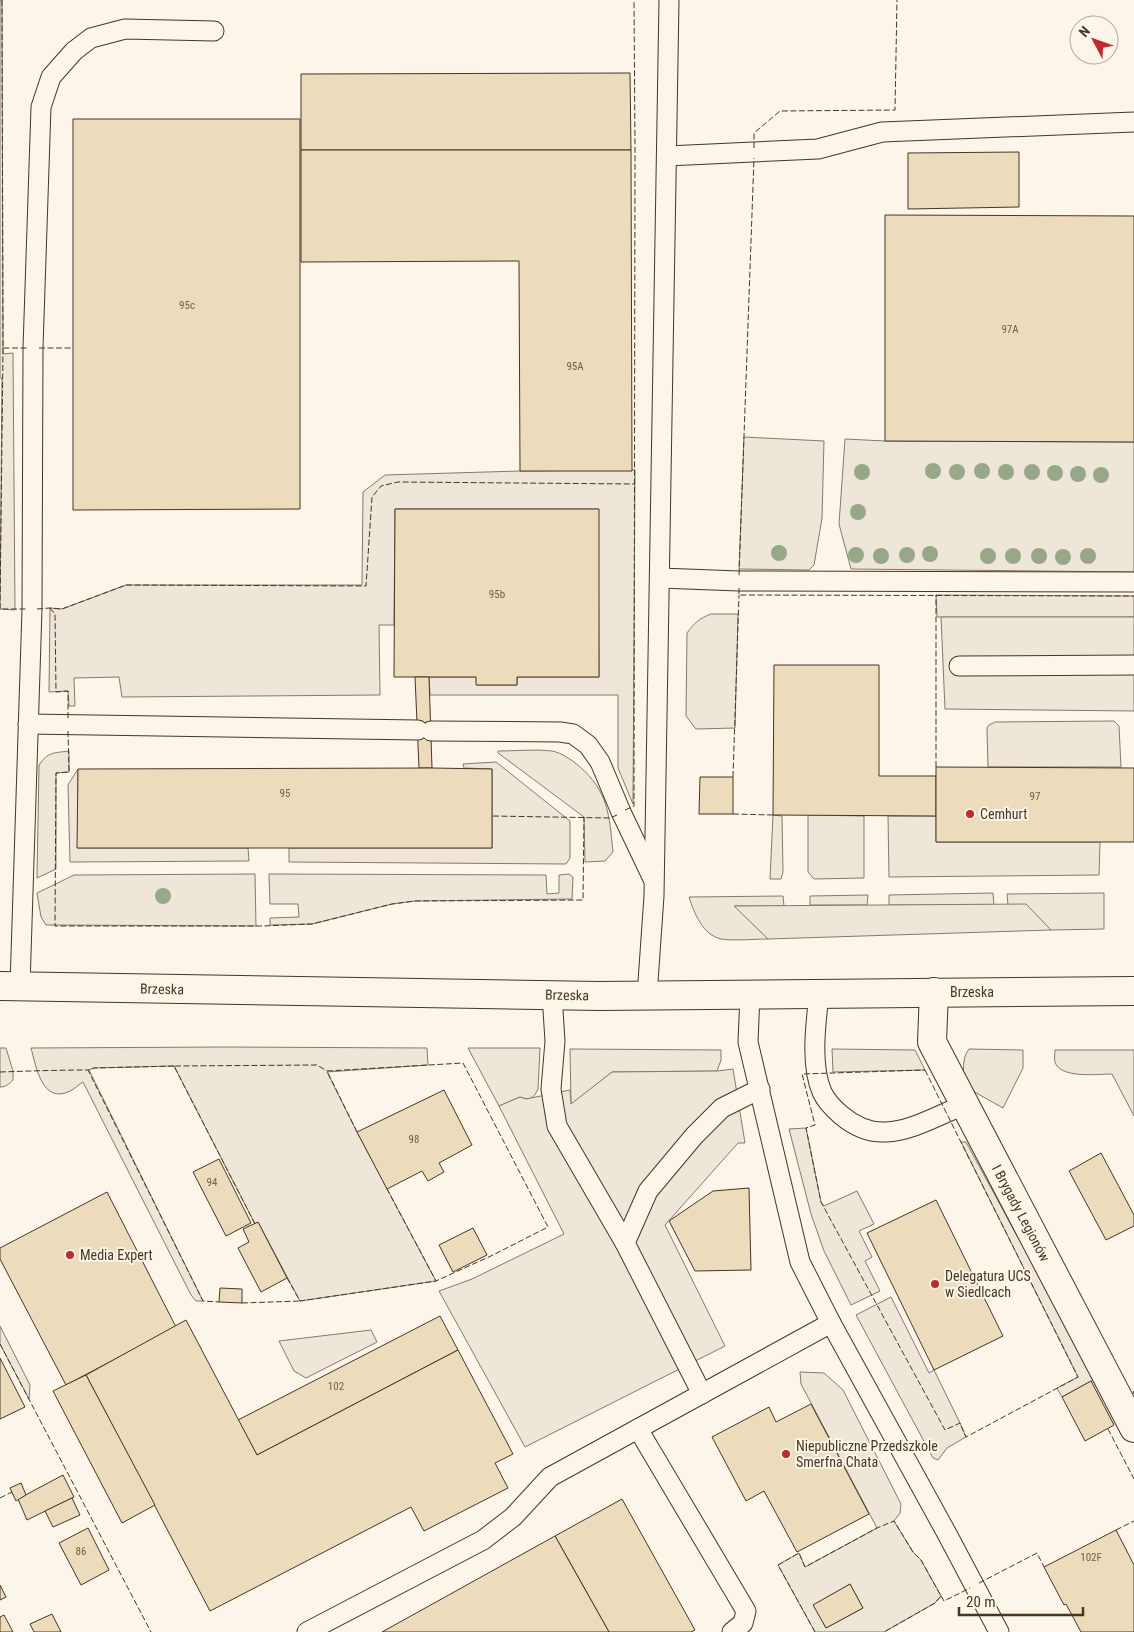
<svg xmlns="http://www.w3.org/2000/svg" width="1134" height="1632" font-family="'Roboto Condensed',sans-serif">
<rect width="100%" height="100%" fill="#fbf6e9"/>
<g fill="#ede6d9" stroke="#887966" fill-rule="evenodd">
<path d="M0 0H2L3 348V354L13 353 15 610 0 609 2 378H0Z"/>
<path d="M744 437 824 441 822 518 814 565 809 570 739 569Z"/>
<path d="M845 439 885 441 1134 442V572L851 569 839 524Z"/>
<path d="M635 470 633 804 618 768V695H430L429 677H476L477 685H517V677H599L598 509H395L394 625H379L380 695 122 697 119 677 74 678 75 706H69L68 691 49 692 50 608 62 609 126 585H362L363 492 385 475 520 471Z"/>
<path d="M936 595 1134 596V617H937Z"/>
<path d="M711 614H738L735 728 696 729 686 716 687 633C694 623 700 618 711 614Z"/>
<path d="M1114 721 1119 726 1121 767H988L987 728 989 725 995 722Z"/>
<path d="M69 751V772L56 773V869L37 878 39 765C48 752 53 753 69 751Z"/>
<path d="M498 751C516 751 535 749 552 751 562 753 572 760 579 766 609 792 609 815 613 852L605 861 585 862 584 817 498 753Z"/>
<path d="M496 762 570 821V858L566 864 289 862V848H492V769L464 768 463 764Z"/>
<path d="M78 769V848H248L249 861 70 862 68 785Z"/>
<path d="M773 815 782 816 783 872 781 879H770Z"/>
<path d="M808 815 864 816V878L814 879 808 872Z"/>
<path d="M888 816H936V842H1100L1099 875 889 877Z"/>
<path d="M255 874 256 926 46 925 41 917 37 893 74 875Z"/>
<path d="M269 874 546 875 547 894 559 893V875L569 874 573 877 572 899 415 901 392 904 312 924 270 925V918L299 917 298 904H270Z"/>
<path d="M993 893 994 905H889V895Z"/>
<path d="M1104 893V929L1051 930 1026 905H1008L1007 894Z"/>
<path d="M868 895 867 905H810V896Z"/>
<path d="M783 896 784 906H735L768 939C757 939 731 941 721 939 703 935 694 913 689 897Z"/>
<path d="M224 1047 427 1048 428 1065 327 1072 357 1132 436 1281 300 1301 258 1222 255 1224 174 1066 94 1068 89 1070 203 1301H196L191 1295 83 1082C79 1084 75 1089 70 1091 42 1105 36 1066 31 1048Z"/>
<path d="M0 1048H6L13 1071V1080C9 1084 6 1087 0 1087Z"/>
<path d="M468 1048H540L538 1089C534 1098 530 1101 520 1097L499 1106Z"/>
<path d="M570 1049 720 1050H721V1060L717 1071 612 1072 571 1105Z"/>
<path d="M832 1049 915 1050 925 1070 833 1072Z"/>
<path d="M969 1049 1023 1050V1068L1003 1108 964 1086C964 1074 961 1059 969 1049Z"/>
<path d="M1055 1050H1134V1116L1112 1074C1098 1074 1060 1079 1055 1062 1054 1059 1055 1053 1055 1050Z"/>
<path d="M806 1128 821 1202 824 1206 857 1191 874 1224 859 1231 872 1257 865 1261 880 1291 851 1305 824 1251 811 1214 789 1129Z"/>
<path d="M961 1142H966L1095 1379 1062 1397 1057 1388 1078 1377Z"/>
<path d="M891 1297 929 1373 934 1370 960 1423 966 1437 947 1448 938 1460 933 1458 856 1315Z"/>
<path d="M0 1326 30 1385 29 1399 0 1344Z"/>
<path d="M371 1330 377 1342 306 1378 294 1371 279 1341Z"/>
<path d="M800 1372 824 1373 843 1390 901 1504 900 1513 894 1521 913 1552 921 1560 941 1596 935 1603 884 1632H815L778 1565 799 1553 805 1567 877 1528 801 1384ZM850 1584 863 1608 826 1628 814 1605Z"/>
</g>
<g fill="#ede7d9" stroke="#887966">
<path d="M941 617H1134V711L945 709Z"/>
<path d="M1026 904 1051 930 768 939 734 906Z"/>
<path d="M733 1069 745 1143H738L665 1225 725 1346 525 1447 439 1291 472 1279 564 1234 499 1106 520 1097 526 1099 570 1090 571 1104 612 1072 717 1071Z"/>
</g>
<g fill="#ecdcbc" stroke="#4a3520">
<path d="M630 73 631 150H301V74Z"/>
<path d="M73 119H300V509L73 510Z"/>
<path d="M301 150H631L632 471H520L519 261 301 262Z"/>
<path d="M1019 152V207L908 209V153Z"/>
<path d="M885 215 1134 216V442L885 441Z"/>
<path d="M395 509H599V677H517V685H476V677H394Z"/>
<path d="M774 665H879V776H936V816L773 815Z"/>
<path d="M415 677H429L432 768H419Z"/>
<path d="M936 767 1134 768V842H936Z"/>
<path d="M432 768 492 769V848H77L78 769Z"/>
<path d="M700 777H733V814H699Z"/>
<path d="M444 1090 472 1145 439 1163 444 1172 428 1181 422 1171 387 1189 357 1132Z"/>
<path d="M1101 1153 1134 1215V1226L1106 1240 1069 1171Z"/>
<path d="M219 1159 251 1223 226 1236 193 1172Z"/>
<path d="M749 1188 751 1270 695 1271 669 1221 713 1191Z"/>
<path d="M107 1192 176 1327 66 1385 0 1259V1248Z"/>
<path d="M936 1200 1003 1336 934 1370 867 1233Z"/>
<path d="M258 1222 287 1278 261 1292 238 1248 249 1242 243 1229Z"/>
<path d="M473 1228 487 1255 453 1272 439 1245Z"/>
<path d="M220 1288 242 1289V1303L219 1302Z"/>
<path d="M440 1316 458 1350 257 1455 238 1420Z"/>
<path d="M186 1320 257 1455 458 1350 513 1454 495 1463 508 1488 424 1531 411 1507 210 1611 86 1375Z"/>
<path d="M0 1358 25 1407 0 1419Z"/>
<path d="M86 1375 155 1505 122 1523 53 1391Z"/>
<path d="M1091 1381 1114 1425 1085 1441 1062 1397Z"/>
<path d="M811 1404 869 1514 797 1552 764 1491 746 1501 712 1437 769 1407 776 1422Z"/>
<path d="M63 1475 74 1497 27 1520 18 1499Z"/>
<path d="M21 1483 26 1495 16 1501 10 1488Z"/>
<path d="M72 1498 80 1515 53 1527 45 1511Z"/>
<path d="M622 1499 695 1630 691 1632H609L555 1536Z"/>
<path d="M88 1528 109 1570 81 1585 59 1543Z"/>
<path d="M1116 1530 1134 1565V1632H1081L1066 1604 1064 1605 1044 1567Z"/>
<path d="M555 1536 609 1632H382Z"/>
<path d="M850 1584 863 1608 826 1628 813 1605Z"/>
<path d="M0 1585 6 1597 0 1600Z"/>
<path d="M52 1614 61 1632H34L30 1624Z"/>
<path d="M4 1615 13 1632H0V1617Z"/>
</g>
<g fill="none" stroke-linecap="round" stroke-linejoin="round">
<g stroke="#4a3520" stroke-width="21">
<g id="service">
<path d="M667 156 818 149 882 132 1134 122"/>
<path d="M660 578 739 581 1134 582"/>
<path d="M959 666 1134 665"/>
<path d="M28 724 418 730"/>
<path d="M431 731 560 732 573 734 588 745 600 762 621 812 653 879"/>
<path d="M20 986 32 609 33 348 41 107 51 77 74 51 91 38 125 29 214 31"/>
<path d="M819 994C816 1022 810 1065 822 1092 826 1101 834 1109 841 1115 854 1126 869 1133 886 1132 913 1131 939 1114 965 1105"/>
<path d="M552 995 555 1041 551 1089 557 1126 625 1243"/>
<path d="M750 995 748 1042 800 1262 831 1323 946 1532 999 1632"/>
<path d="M647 996 654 896 669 0"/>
<path d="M702 1394 625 1243 648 1191 694 1136 722 1108 760 1089"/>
<path d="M638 1429 746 1611 743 1623 732 1632"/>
<path d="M307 1632 483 1540 513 1517 550 1477 831 1323"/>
</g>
</g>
<g stroke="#4a3520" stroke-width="30">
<path id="minor" d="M934 992 932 1042 1134 1428"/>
</g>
<g stroke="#4a3520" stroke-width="30">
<path id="primary" d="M0 986 599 996 1134 991"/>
</g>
<use href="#service" stroke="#fbf6e9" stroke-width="19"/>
<use href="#minor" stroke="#fbf6e9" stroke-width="28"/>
<use href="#primary" stroke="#fbf6e9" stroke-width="28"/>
<g stroke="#4a3520" stroke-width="1" stroke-dasharray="6 2.5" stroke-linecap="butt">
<path d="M2 0 3 348H27"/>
<path d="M754 148V133L780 111 895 110 897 0"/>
<path d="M3 348 0 609H27"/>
<path d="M39 348H73"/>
<path d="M739 575 754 158"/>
<path d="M739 588V595L1134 596"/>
<path d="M50 608 55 614 56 692 68 691V718"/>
<path d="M37 609 50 608 62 609 126 585 366 586 372 497 381 486 398 482 635 484"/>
<path d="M68 731 69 772 56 773 55 926H262L312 924 392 904 415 901 583 900 584 817"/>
<path d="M936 767V595"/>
<path d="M733 777 739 595"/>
<path d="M625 810 634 806 635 148 634 0"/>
<path d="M733 814 773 815"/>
<path d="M493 816 610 818 617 815"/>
<path d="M174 1066 94 1068 88 1070 203 1301 219 1302"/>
<path d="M925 1070 1078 1377 966 1437 960 1423 945 1430 821 1202 806 1128 815 1125 802 1074Z"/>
<path d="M0 1072C29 1071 59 1070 88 1070"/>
<path d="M357 1132 327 1071 463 1063 548 1227 493 1255 436 1281 387 1189"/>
<path d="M255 1224 174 1066 317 1065 327 1071"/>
<path d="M287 1278 300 1301 436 1281"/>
<path d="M242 1303 300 1301"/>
<path d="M0 1344 151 1632"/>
<path d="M1134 1391 1133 1392 1134 1394"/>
<path d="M1108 1429 1134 1479"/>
<path d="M0 1498 12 1492"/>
<path d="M1116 1530 1134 1521"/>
<path d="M979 1583 1037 1553 1044 1567"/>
<path d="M941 1596 944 1601 970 1588"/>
<path d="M815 1632 778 1565 799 1553 805 1567 877 1528 894 1521 913 1552 921 1560 941 1596 935 1603 884 1632"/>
</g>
</g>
<g fill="#96a887">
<circle cx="933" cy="471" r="8"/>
<circle cx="982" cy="471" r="8"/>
<circle cx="862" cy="472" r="8"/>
<circle cx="957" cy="472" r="8"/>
<circle cx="1006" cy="472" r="8"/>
<circle cx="1032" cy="472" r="8"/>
<circle cx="1055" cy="473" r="8"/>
<circle cx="1078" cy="474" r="8"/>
<circle cx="1101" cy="475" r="8"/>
<circle cx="858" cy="512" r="8"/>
<circle cx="779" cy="553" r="8"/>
<circle cx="930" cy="554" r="8"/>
<circle cx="856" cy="555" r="8"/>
<circle cx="907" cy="555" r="8"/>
<circle cx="881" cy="556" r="8"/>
<circle cx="988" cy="556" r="8"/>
<circle cx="1013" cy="556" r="8"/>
<circle cx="1039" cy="556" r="8"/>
<circle cx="1088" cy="556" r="8"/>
<circle cx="1063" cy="557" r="8"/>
<circle cx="163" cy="896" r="8"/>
</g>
<g fill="#c62828" stroke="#fbf6e9" stroke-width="2">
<circle cx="970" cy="814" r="5"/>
<circle cx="70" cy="1255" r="5"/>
<circle cx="935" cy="1284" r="5"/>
<circle cx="786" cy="1454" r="5"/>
</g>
<g text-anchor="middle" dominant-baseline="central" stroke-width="4" stroke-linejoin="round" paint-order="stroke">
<g font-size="11" fill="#725f47">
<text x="187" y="305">95c</text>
<text x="1010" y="329">97A</text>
<text x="575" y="366">95A</text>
<text x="497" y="594">95b</text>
<text x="285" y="793">95</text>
<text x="1035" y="796">97</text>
<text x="414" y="1139">98</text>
<text x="212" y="1182">94</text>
<text x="336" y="1386">102</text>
<text x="81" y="1551">86</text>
<text x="1091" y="1557">102F</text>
</g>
<g font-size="14" fill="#4a3520" stroke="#fbf6e9" text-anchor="start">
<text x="980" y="814">Cemhurt</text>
<text x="80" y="1255">Media Expert</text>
<text x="945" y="1276">Delegatura UCS<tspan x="945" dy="16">w Siedlcach</tspan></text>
<text x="796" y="1446">Niepubliczne Przedszkole<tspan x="796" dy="16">Smerfna Chata</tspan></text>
</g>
<g font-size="14" fill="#4a3520" stroke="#fbf6e9">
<text transform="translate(162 989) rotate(1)">Brzeska</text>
<text x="972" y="992">Brzeska</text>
<text transform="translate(567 995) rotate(1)">Brzeska</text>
<text transform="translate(1021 1213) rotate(62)">I Brygady Legionów</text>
</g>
</g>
<g transform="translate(1094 40) rotate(311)"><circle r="24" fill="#fbf6e9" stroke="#b4a999"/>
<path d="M0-4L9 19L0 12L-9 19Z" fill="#c62828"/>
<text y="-8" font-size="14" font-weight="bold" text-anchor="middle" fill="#4a3520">N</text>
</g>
<path d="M959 1607v8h124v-8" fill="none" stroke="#4a3520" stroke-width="2.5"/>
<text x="966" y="1607" font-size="15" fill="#4a3520" stroke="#fbf6e9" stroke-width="4" paint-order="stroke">20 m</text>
</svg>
